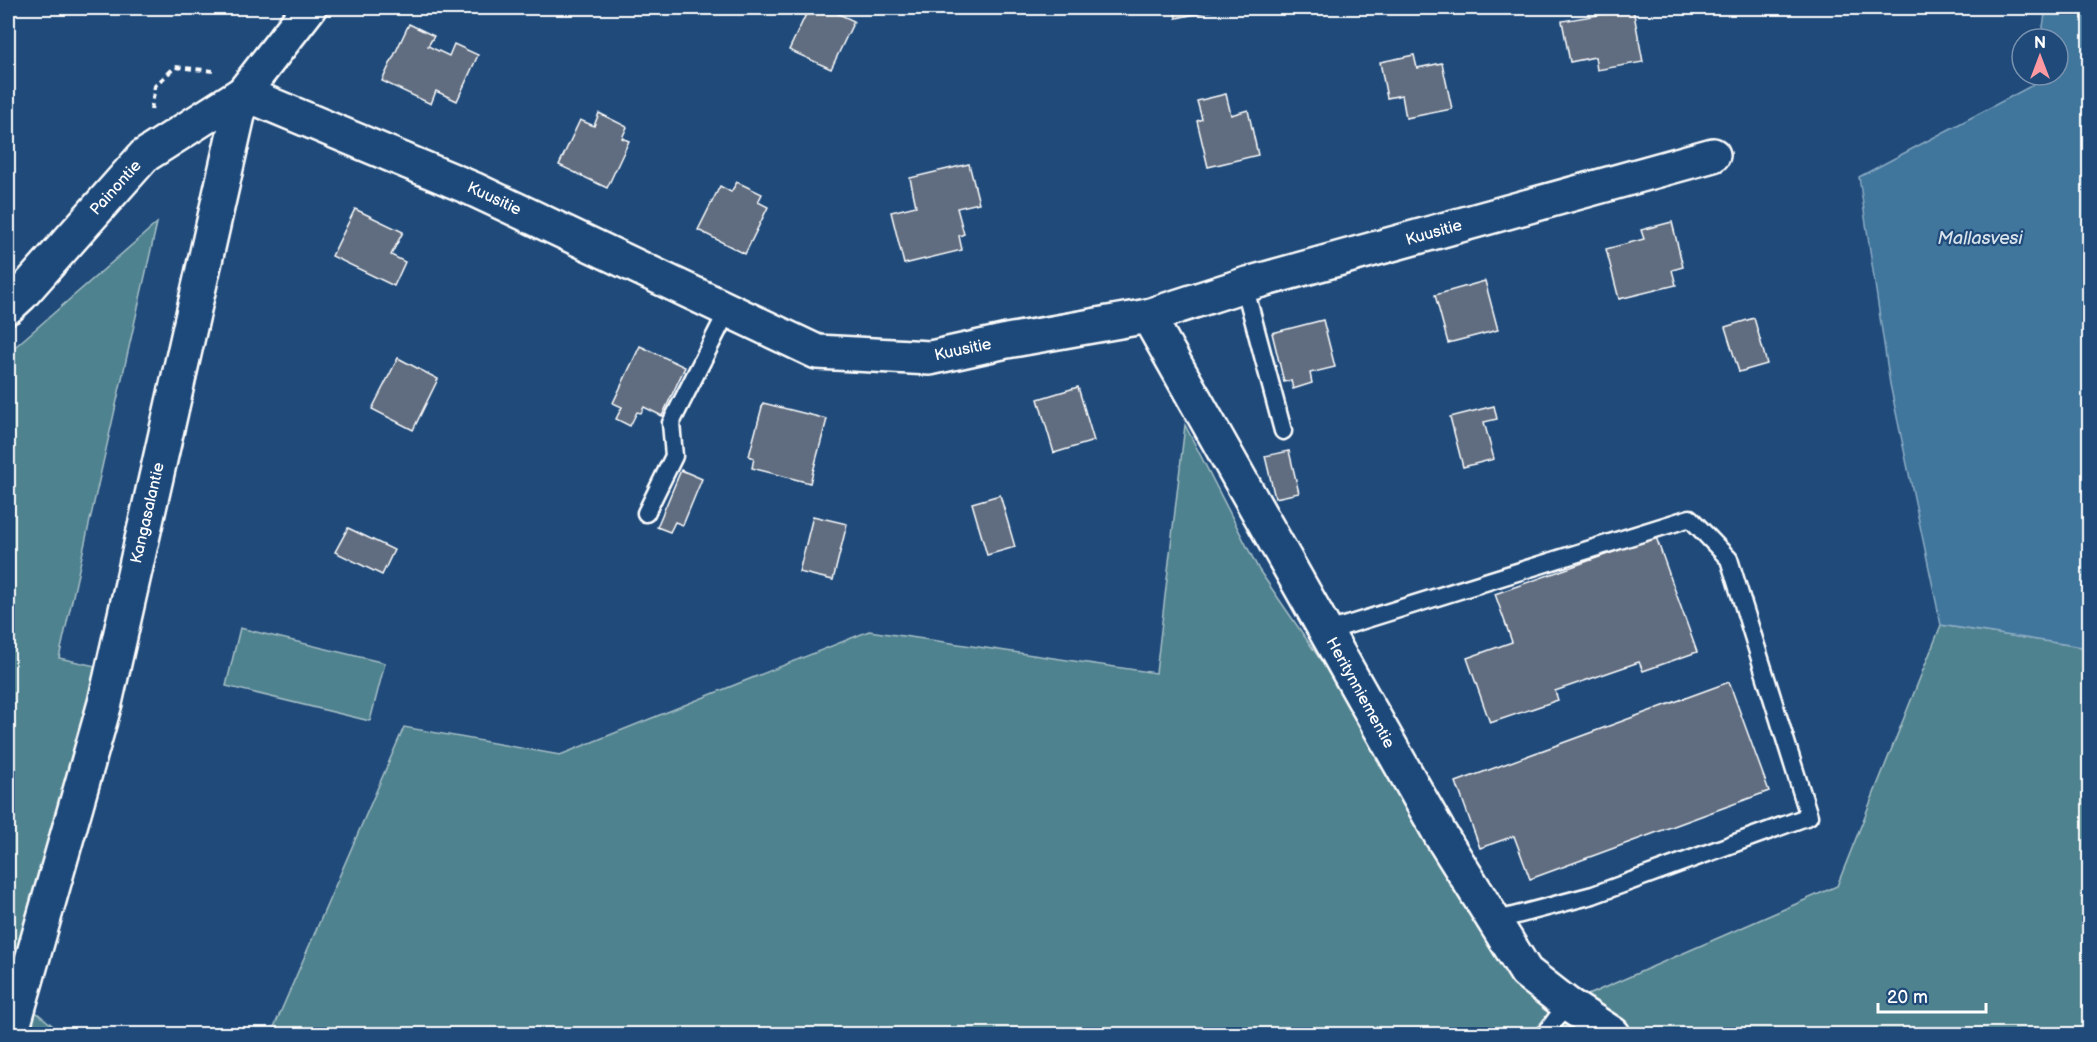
<svg xmlns="http://www.w3.org/2000/svg" width="2097" height="1042" font-family="'Balsamiq Sans',sans-serif">
<rect width="100%" height="100%" fill="#1f4a7a"/>
<filter id="ink" filterUnits="userSpaceOnUse"><feTurbulence type="fractalNoise" baseFrequency=".0167" numOctaves="2"/><feDisplacementMap in="SourceGraphic" scale="12" xChannelSelector="R" yChannelSelector="G"/><feConvolveMatrix kernelMatrix="1 2 1 2 8 2 1 2 1" color-interpolation-filters="sRGB"/></filter>
<g filter="url(#ink)">
<g fill="#4f828f" stroke="#a7c0c7" stroke-width="1.5">
<path d="M157 223 59 658 100 667 8 1014V353Z"/>
<path d="M1185 425 1259 570 1440 834 1567 1004 1837 886 1941 625 2089 648V1034H271L404 727 560 755 869 631 1156 673Z"/>
<path d="M240 628 385 663 370 721 226 686Z"/>
<path d="M21 1000 63 1034H12Z"/>
</g>
<path fill="#40759c" stroke="#8cacc4" stroke-width="1.5" d="M2046 8H2089V648L1941 625 1890 384 1859 177 2033 85 2035 75H2058V39H2041Z"/>
<g fill="#606d80" stroke="#fff" stroke-width="1.5">
<path d="M809 8H826L854 21 831 69 789 50Z"/>
<path d="M1174 8H1224L1176 18Z"/>
<path d="M1633 9 1643 62 1597 70 1595 57 1570 62 1562 21Z"/>
<path d="M409 24 434 36 428 46 449 56 454 44 478 55 457 101 436 91 431 104 382 81Z"/>
<path d="M1414 55 1417 68 1442 63 1452 109 1406 118 1402 95 1387 98 1380 62Z"/>
<path d="M1226 94 1231 115 1248 110 1258 155 1208 167 1197 121 1202 119 1197 101Z"/>
<path d="M599 113 627 127 622 138 629 141 607 188 559 165 580 120 594 126Z"/>
<path d="M969 164 979 203 957 208 964 234 959 236 962 250 904 264 891 212 916 206 910 178Z"/>
<path d="M737 182 762 194 758 202 768 207 745 254 698 230 720 186 731 192Z"/>
<path d="M355 209 403 232 391 255 405 262 394 286 332 256Z"/>
<path d="M1672 222 1683 267 1672 270 1676 285 1619 299 1606 249 1644 239 1641 230Z"/>
<path d="M1485 281 1498 330 1448 343 1435 295Z"/>
<path d="M1754 318 1767 364 1739 372 1725 327Z"/>
<path d="M1323 320 1335 367 1310 373 1312 383 1293 389 1291 380 1284 382 1272 333Z"/>
<path d="M640 346 685 367 662 416 644 407 641 413 637 412 630 426 616 419 622 407 613 403Z"/>
<path d="M398 358 438 379 413 430 372 409Z"/>
<path d="M1078 387 1094 441 1054 453 1038 399Z"/>
<path d="M763 403 827 419 810 483 752 468 754 458 749 456Z"/>
<path d="M1494 406 1497 419 1484 422 1494 459 1463 467 1450 417Z"/>
<path d="M1289 451 1299 493 1275 498 1265 456Z"/>
<path d="M681 470 702 479 683 525 675 522 670 532 657 527Z"/>
<path d="M1000 495 1015 547 987 555 972 503Z"/>
<path d="M813 516 847 524 833 580 799 572Z"/>
<path d="M348 528 394 550 382 575 335 552Z"/>
<path d="M1656 537 1697 652 1643 671 1639 662 1555 691 1558 700 1490 723 1467 658 1512 642 1495 594Z"/>
<path d="M1729 682 1769 791 1530 879 1514 836 1480 848 1456 782Z"/>
</g>
<g fill="none" stroke-linecap="round" stroke-linejoin="round">
<g stroke="#fff" stroke-width="21">
<g id="lane">
<path d="M1244 285 1283 431"/>
<path d="M646 513 674 456 671 423 728 310"/>
<path d="M1325 632 1690 518 1729 559 1809 816 1593 895 1494 921"/>
<path d="M1545 1034 1567 1004"/>
</g>
</g>
<g stroke="#fff" stroke-width="38">
<g id="street">
<path d="M8 307 21 295 144 156 243 93 473 189 817 352 930 358 1007 341 1148 316 1244 285 1713 155"/>
<path d="M1148 316 1440 834 1526 972 1567 1004 1613 1034"/>
<path d="M11 1034 105 703 243 93 309 8"/>
</g>
</g>
<path stroke="#fff" stroke-width="4" stroke-dasharray="6 4.5" stroke-linecap="butt" d="M151 110 155 86 175 67 214 71"/>
<use href="#lane" stroke="#1f4a7a" stroke-width="16"/>
<use href="#street" stroke="#1f4a7a" stroke-width="33"/>
</g>
</g>
<g text-anchor="middle" dominant-baseline="central" stroke-width="4.5" stroke-linejoin="round" paint-order="stroke">
<g font-size="16" fill="#fff" stroke="#1f4a7a">
<text transform="translate(116 188) rotate(-48)">Painontie</text>
<text transform="translate(494 199) rotate(25)">Kuusitie</text>
<text transform="translate(1434 233) rotate(-16)">Kuusitie</text>
<text transform="translate(963 350) rotate(-12)">Kuusitie</text>
<text transform="translate(148 513) rotate(-77)">Kangasalantie</text>
<text transform="translate(1360 693) rotate(61)">Heritynniementie</text>
</g>
<g font-size="18" font-style="italic" fill="#d9e3eb" stroke="#1f4a7a">
<text x="1980" y="238">Mallasvesi</text>
</g>
</g>
<rect width="2097" height="1042" fill="none" stroke="#1f4a7a" stroke-width="30"/>
<rect x="15" y="15" width="2067" height="1012" fill="none" stroke="#fff" stroke-width="2" filter="url(#ink)"/>
<g transform="translate(2040 57)"><circle r="28" fill="#1f4a7a" stroke="#7992af" stroke-width="1.5"/>
<path d="M0-4.5L10 22L0 15L-10 22Z" fill="#ff9aa2"/>
<text y="-9" font-size="16" font-weight="bold" text-anchor="middle" fill="#ffffff">N</text>
</g>
<path d="M1878 1003v9h108v-9" fill="none" stroke="#ffffff" stroke-width="3"/>
<text x="1887" y="1003" font-size="18" fill="#ffffff" stroke="#1f4a7a" stroke-width="4.5" paint-order="stroke">20 m</text>
</svg>
